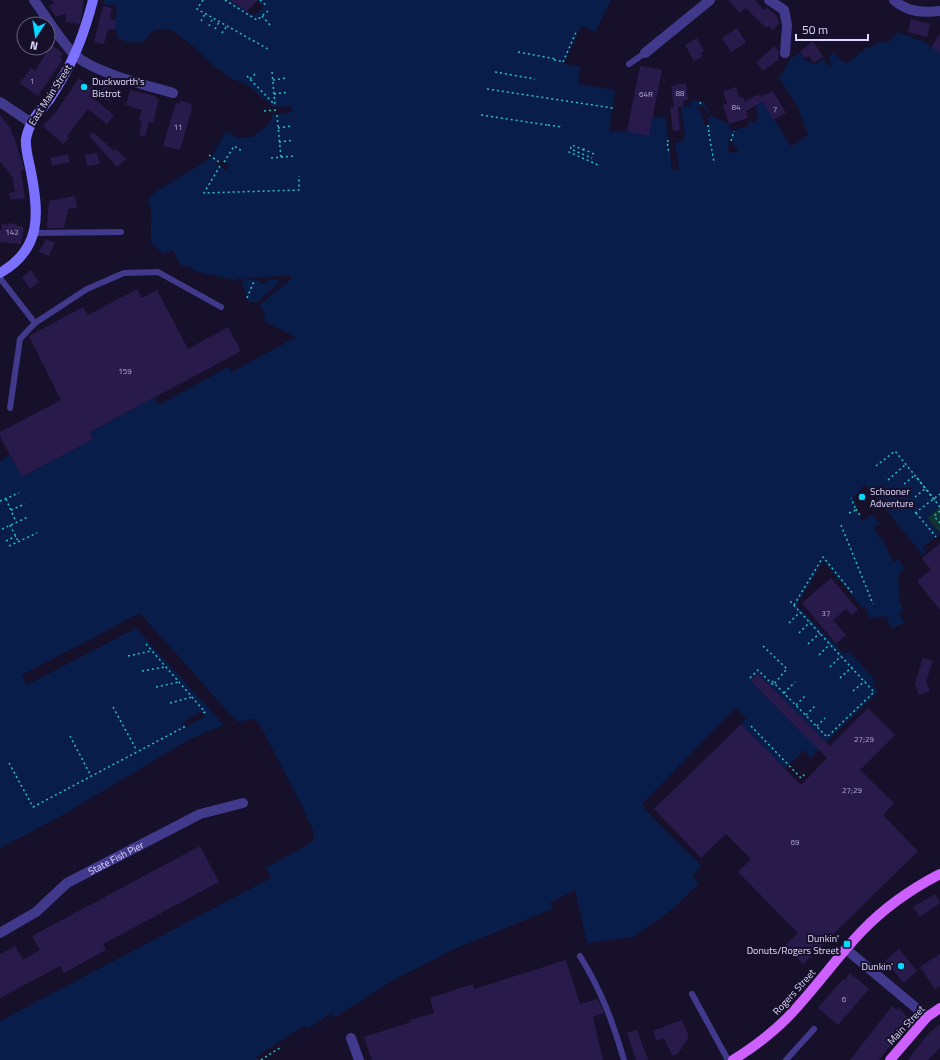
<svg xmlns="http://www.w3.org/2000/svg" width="940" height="1060" font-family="'Titillium Web',sans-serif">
<rect width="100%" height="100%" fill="#16102a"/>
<path fill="#123435" d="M940 507V533L927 518Z"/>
<path fill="#091d4a" d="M104 0H611L595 32 581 26 564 64 581 67 578 84 615 90 609 131 649 132 652 118 665 116 667 109 691 106 690 102 697 100 698 103 703 101 712 116 729 124 731 131 749 126V121L753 122 758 119 756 105 763 102 791 146 808 135 797 105 779 78 791 58 800 53 823 60 830 67 831 65 829 56 834 52 842 61 848 63 866 48 871 47 881 41 886 43 893 38 897 32 924 42 940 53V507L927 518 940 534 923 547 927 552 904 569 910 607 899 612 904 623 891 628 886 616 869 618 875 681 872 684 878 692 792 776 785 770 692 876 699 883 674 908 633 937 587 943 575 890 550 903 552 909 452 950 390 982 268 1060H0V1021L271 878 263 859 306 834 250 730 0 866V451L188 349 260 305 259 302H248L242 280 234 283 179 266 172 255C161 256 156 252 148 245L144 202 184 165 203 154 209 156 215 144 214 142 226 126 240 135 265 116 264 109 235 86 237 84 220 69 218 70 195 48 172 30 155 29 143 42 132 43 119 39 116 30 114 29 117 6 103 4Z"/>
<g fill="#16102a">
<path d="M230 0H256L264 7 254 15Z"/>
<path d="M802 52 822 58 823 59 815 65 805 60 800 53Z"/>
<path d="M230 79 245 83 270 104 274 108 272 119 268 124 252 137 246 138H237L226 131 211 158 155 192 148 201 151 210V243L164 254 173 250 180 265 190 267 195 271 235 280 241 277 242 279 291 275V279L260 305 265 314 264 321 296 337 232 372 228 367 159 405 154 398 90 432 93 439 22 477 10 454 0 462V451L188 349 260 305 259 302 266 294 280 283 277 280H267V283L261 284 260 281 242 279V282L234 284 192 273 188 270 178 268 171 257H163L148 245 143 199 151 188 172 171 203 154 209 156 216 144 214 142 226 126 240 135 265 116 264 109 235 86 237 84Z"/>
<path d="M274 105 279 107 291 106 292 112 275 115Z"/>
<path d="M703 106 711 117 708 118 709 125 705 126 700 109H698L697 107Z"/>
<path d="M681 107 685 135 683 136 684 141 675 143 679 169H672L665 116 667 109Z"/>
<path d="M732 139 734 147H737L738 151 729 153 728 140Z"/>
<path d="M218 159 229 165 226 170 216 163Z"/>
<path d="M865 484 923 555 904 569 910 607 903 610 900 602 898 575 904 569 899 559 893 562 882 538 880 539 874 527 880 525 873 514 862 521 853 498Z"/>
<path d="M823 561 862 607 864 606 866 608 869 617 875 681 849 651 844 654 797 605Z"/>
<path d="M140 613 237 722 253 719 259 723 303 808 313 830 314 840 306 846 267 867 262 858 303 834 249 733 246 732 236 737 238 739 169 778 31 853 0 868V848L56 819 190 739 224 725 136 628 27 685 22 675Z"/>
<path d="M736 708 746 718 741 724 785 769 804 750 810 757 792 776 785 770 702 866 651 816 642 804Z"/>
<path d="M202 711 205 717 186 727 183 722Z"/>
<path d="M332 1013 334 1017 268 1060H258L256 1057 305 1025 307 1029Z"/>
</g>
<g fill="#281b4c">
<path d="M52 0H84L80 24 66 22V13L56 17 49 6 54 3Z"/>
<path d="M230 0H258L247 11Z"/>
<path d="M728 0H755L764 10 767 8 775 14 780 23 772 30 769 26 766 28 746 8 740 13Z"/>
<path d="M103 6 112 8 110 19 116 20 114 30 108 29 104 44 94 42Z"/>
<path d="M911 19 930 24 927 37 908 32Z"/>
<path d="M737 28 746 43 731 52 722 38Z"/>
<path d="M940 34V54L931 47Z"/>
<path d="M697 38 704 51 701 53 703 56 694 61 685 45Z"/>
<path d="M813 41 823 57 813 63 809 56 805 58 800 52Z"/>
<path d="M51 45 63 53 60 58 63 59 38 96 20 83 31 68 35 71Z"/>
<path d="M774 46 779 51 778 60 763 71 756 63Z"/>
<path d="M640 66 662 70 649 136 627 131Z"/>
<path d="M79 78 100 92 105 86 113 91 108 98 111 101 89 95 114 115 107 124 88 109 67 136 69 138 63 144 43 126 56 112Z"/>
<path d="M686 83 688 100 683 101 684 106 678 107 680 130 673 131 670 108H674L671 86Z"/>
<path d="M736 87 739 98 743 97 745 102 758 94 760 97 773 91 786 113 773 120 763 102 746 111 748 118 729 124 723 105 727 104 723 91Z"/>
<path d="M130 90 156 96 155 98 159 99 153 123 149 122 145 137 139 135 142 121 139 120 142 110 126 105Z"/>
<path d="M180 101 192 104 191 108H192L180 150 163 146 176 103 180 104Z"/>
<path d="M0 115 10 128 15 140 24 169 21 171 25 198 11 200 9 193 15 192 13 178 0 161Z"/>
<path d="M93 132 114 151 116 149 126 159 117 167 89 136Z"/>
<path d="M97 153 100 164 87 166 85 155Z"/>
<path d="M68 154 70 162 52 166 50 158Z"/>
<path d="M75 196 77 208 68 209 64 228H47L49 201Z"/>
<path d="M8 223 15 224 24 228 21 244 0 242V230H2V224L8 225Z"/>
<path d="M46 239 55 243 49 256 39 252Z"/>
<path d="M31 270 39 282 30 289 22 277Z"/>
<path d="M137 289 142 298 157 290 188 349 228 327 241 351 90 432 93 439 22 477 0 436V432L61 400 29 336 83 307 88 315Z"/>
<path d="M940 543V610L917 581 931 570 922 558Z"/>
<path d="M831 578 858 610 851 615 846 609 833 620 846 635 836 644 802 603Z"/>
<path d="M923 658 933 661 926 681 930 691 919 695 915 683Z"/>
<path d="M758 674 830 746 868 708 895 735 860 770 894 803 883 815 918 851 803 964 785 946 798 933 738 872 751 859 726 834 701 858 654 809 741 724 801 785 827 758 751 681Z"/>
<path d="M200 846 219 882 103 944 106 950 64 973 60 966 0 998V954L15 946 23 960 40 950 32 936Z"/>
<path d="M935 894 940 903 920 917 913 907Z"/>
<path d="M899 949 917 971 904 983 885 961Z"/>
<path d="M940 954V986L935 989 920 967Z"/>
<path d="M566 960 580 1004 598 999 604 1013 593 1017 603 1060H372L364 1037 411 1022 410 1020 434 1013 430 998 473 984 474 989Z"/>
<path d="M850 973 869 989 838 1025 818 1008 843 979 845 980Z"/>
<path d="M892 1006 897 1010 899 1008 910 1020 879 1060H850Z"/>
<path d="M682 1020 689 1037 677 1055H672L664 1038 657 1041 653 1031Z"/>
<path d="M940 1024V1048L928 1060H908L927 1035Z"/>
<path d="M637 1030 648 1060H636L627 1033Z"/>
</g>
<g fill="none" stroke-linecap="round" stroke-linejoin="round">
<g stroke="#2cc0c0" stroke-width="1.5" stroke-dasharray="2 3" stroke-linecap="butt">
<path d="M203 0 197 9 268 49"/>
<path d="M225 0 257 20 268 11"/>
<path d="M260 0 267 6"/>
<path d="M262 16 270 25"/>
<path d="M201 21 205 14"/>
<path d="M209 26 213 18"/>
<path d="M215 29 219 22"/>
<path d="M222 33 227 26"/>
<path d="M518 52 556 59"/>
<path d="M554 60 560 61V63"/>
<path d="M563 62 577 30"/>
<path d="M272 72 275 105"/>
<path d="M495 72 535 79"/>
<path d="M247 76 275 105"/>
<path d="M250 79 257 72"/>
<path d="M273 80 287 78"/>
<path d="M487 89 613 108"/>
<path d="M274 94 289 92"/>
<path d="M700 102 701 106"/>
<path d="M264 111 276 110"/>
<path d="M277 115 281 157"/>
<path d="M481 115 547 125"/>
<path d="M548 125 561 127V125"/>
<path d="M708 125 709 133"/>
<path d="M278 128 292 126"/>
<path d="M709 134 714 162"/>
<path d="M669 141H667L669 154"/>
<path d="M731 141 734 131"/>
<path d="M279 142 294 140"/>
<path d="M583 149 594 154"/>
<path d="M573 150 592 158"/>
<path d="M584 150 572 145 569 152 598 165"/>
<path d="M209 155 219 162"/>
<path d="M271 158 295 156"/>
<path d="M224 162 234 146 242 151"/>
<path d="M220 166 204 193 299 190V176"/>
<path d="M247 298 254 281"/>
<path d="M876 466 895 451 935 500"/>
<path d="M888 480 906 464"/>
<path d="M904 484 915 475"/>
<path d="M915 497 926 488"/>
<path d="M6 499 16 522"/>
<path d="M0 501 19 493"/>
<path d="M856 509 861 517"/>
<path d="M11 510 25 504"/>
<path d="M940 511 934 516 940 523"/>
<path d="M849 513 856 510 851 498"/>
<path d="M915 513 940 494"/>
<path d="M916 513 933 533"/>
<path d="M10 525 18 541"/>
<path d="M841 525 871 599"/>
<path d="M2 529 28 517"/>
<path d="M932 532 936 537"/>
<path d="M6 541 16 536"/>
<path d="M9 546 37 533"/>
<path d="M871 599 873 604"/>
<path d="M794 605 823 557 854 595"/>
<path d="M789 623 800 612"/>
<path d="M799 633 810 622"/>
<path d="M146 644 205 712 203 713"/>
<path d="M808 644 820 633"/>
<path d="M819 655 830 644"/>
<path d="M128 656 151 651"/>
<path d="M830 667 841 656"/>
<path d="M142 671 165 667"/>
<path d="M750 678 758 670 773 685 787 669 763 646"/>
<path d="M840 678 852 667"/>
<path d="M772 681 827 737 874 692 789 600"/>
<path d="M156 687 179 682"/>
<path d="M853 691 865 681"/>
<path d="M784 693 795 682"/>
<path d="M170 703 192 697"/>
<path d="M796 705 806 695"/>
<path d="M113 707 137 751"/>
<path d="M806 715 815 706"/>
<path d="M751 726 801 778 806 773"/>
<path d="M817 726 825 718"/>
<path d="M70 736 91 776"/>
<path d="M9 763 33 807 186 726"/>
<path d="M261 1060 281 1047"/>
</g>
<g stroke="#41398b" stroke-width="6">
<path d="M629 64 645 53"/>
<path d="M34 233 121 232"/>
<path d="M0 278 35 323 20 339 10 408"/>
<path d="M35 323 87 289 124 273 158 272 221 307"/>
<path d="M580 956C602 992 612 1020 624 1060"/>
<path d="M692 994 728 1060"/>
<path d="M786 1060 814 1029"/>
</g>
<g stroke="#41398b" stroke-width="10">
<path d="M34 0C45 15 62 43 75 55 95 73 146 85 173 93"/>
<path d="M769 0 784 10 787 25 785 53"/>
<path d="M894 0C907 12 923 13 940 11"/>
<path d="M645 53 710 0"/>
<path d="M0 102 30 122"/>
<path id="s1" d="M0 933 36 912 67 883 200 814 243 803"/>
<path d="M847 950 927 1017"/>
<path d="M351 1038 359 1060"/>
</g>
<path stroke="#7c70ff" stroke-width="10" d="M0 273C42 249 39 214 31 172 29 161 25 149 26 139 29 122 38 113 49 100 54 93 59 84 63 77 78 52 86 27 93 0"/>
<g stroke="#cd60ff" stroke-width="10">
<path d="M733 1060C752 1048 770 1035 786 1019 813 992 835 959 862 931 884 908 911 889 940 874"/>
<path d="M890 1060 927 1017 940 1008"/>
</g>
<path stroke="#2cc0c0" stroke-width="1.5" stroke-dasharray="2 3" stroke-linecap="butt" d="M917 478 940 507"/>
</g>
<g fill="#05d8ff" stroke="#16102a" stroke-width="1.5">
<circle cx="84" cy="87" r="4"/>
<circle cx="862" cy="497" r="4"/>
<rect x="843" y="940" width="8" height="8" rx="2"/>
<circle cx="901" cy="966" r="4"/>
</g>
<g text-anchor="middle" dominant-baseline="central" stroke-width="4" stroke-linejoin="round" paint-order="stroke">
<g font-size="8" fill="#b2aad2">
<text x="32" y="81">1</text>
<text x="680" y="93">88</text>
<text x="646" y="94">64R</text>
<text x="736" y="107">84</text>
<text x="775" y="109">7</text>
<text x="178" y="127">11</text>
<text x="12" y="232">142</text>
<text x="125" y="371">159</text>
<text x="826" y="613">37</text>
<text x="864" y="739">27;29</text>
<text x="852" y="790">27;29</text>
<text x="795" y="842">69</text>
<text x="844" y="999">6</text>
</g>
<g font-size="10" fill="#e0d9ff" stroke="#16102a" text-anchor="start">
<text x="92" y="81">Duckworth's<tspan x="92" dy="12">Bistrot</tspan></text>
<text x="870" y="491">Schooner<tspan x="870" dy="12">Adventure</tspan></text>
<text x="839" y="938" text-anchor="end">Dunkin'<tspan x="839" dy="12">Donuts/Rogers Street</tspan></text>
<text x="893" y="966" text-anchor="end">Dunkin'</text>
</g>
<g font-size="10" fill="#e0d9ff" stroke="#16102a">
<text transform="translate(50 95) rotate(-57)">East Main Street</text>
<text stroke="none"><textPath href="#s1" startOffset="139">State Fish Pier</textPath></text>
<text transform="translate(794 992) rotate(-48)">Rogers Street</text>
<text transform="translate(906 1025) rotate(-47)">Main Street</text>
</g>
</g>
<g transform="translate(36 36) rotate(192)"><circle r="19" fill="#16102a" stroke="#67607f"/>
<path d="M0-3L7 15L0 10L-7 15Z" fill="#05d8ff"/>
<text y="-6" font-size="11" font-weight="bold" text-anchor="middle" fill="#e0d9ff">N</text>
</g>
<path d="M796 34v6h72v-6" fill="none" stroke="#e0d9ff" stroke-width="2"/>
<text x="802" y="34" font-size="12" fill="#e0d9ff" stroke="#16102a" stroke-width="3" paint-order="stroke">50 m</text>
</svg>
